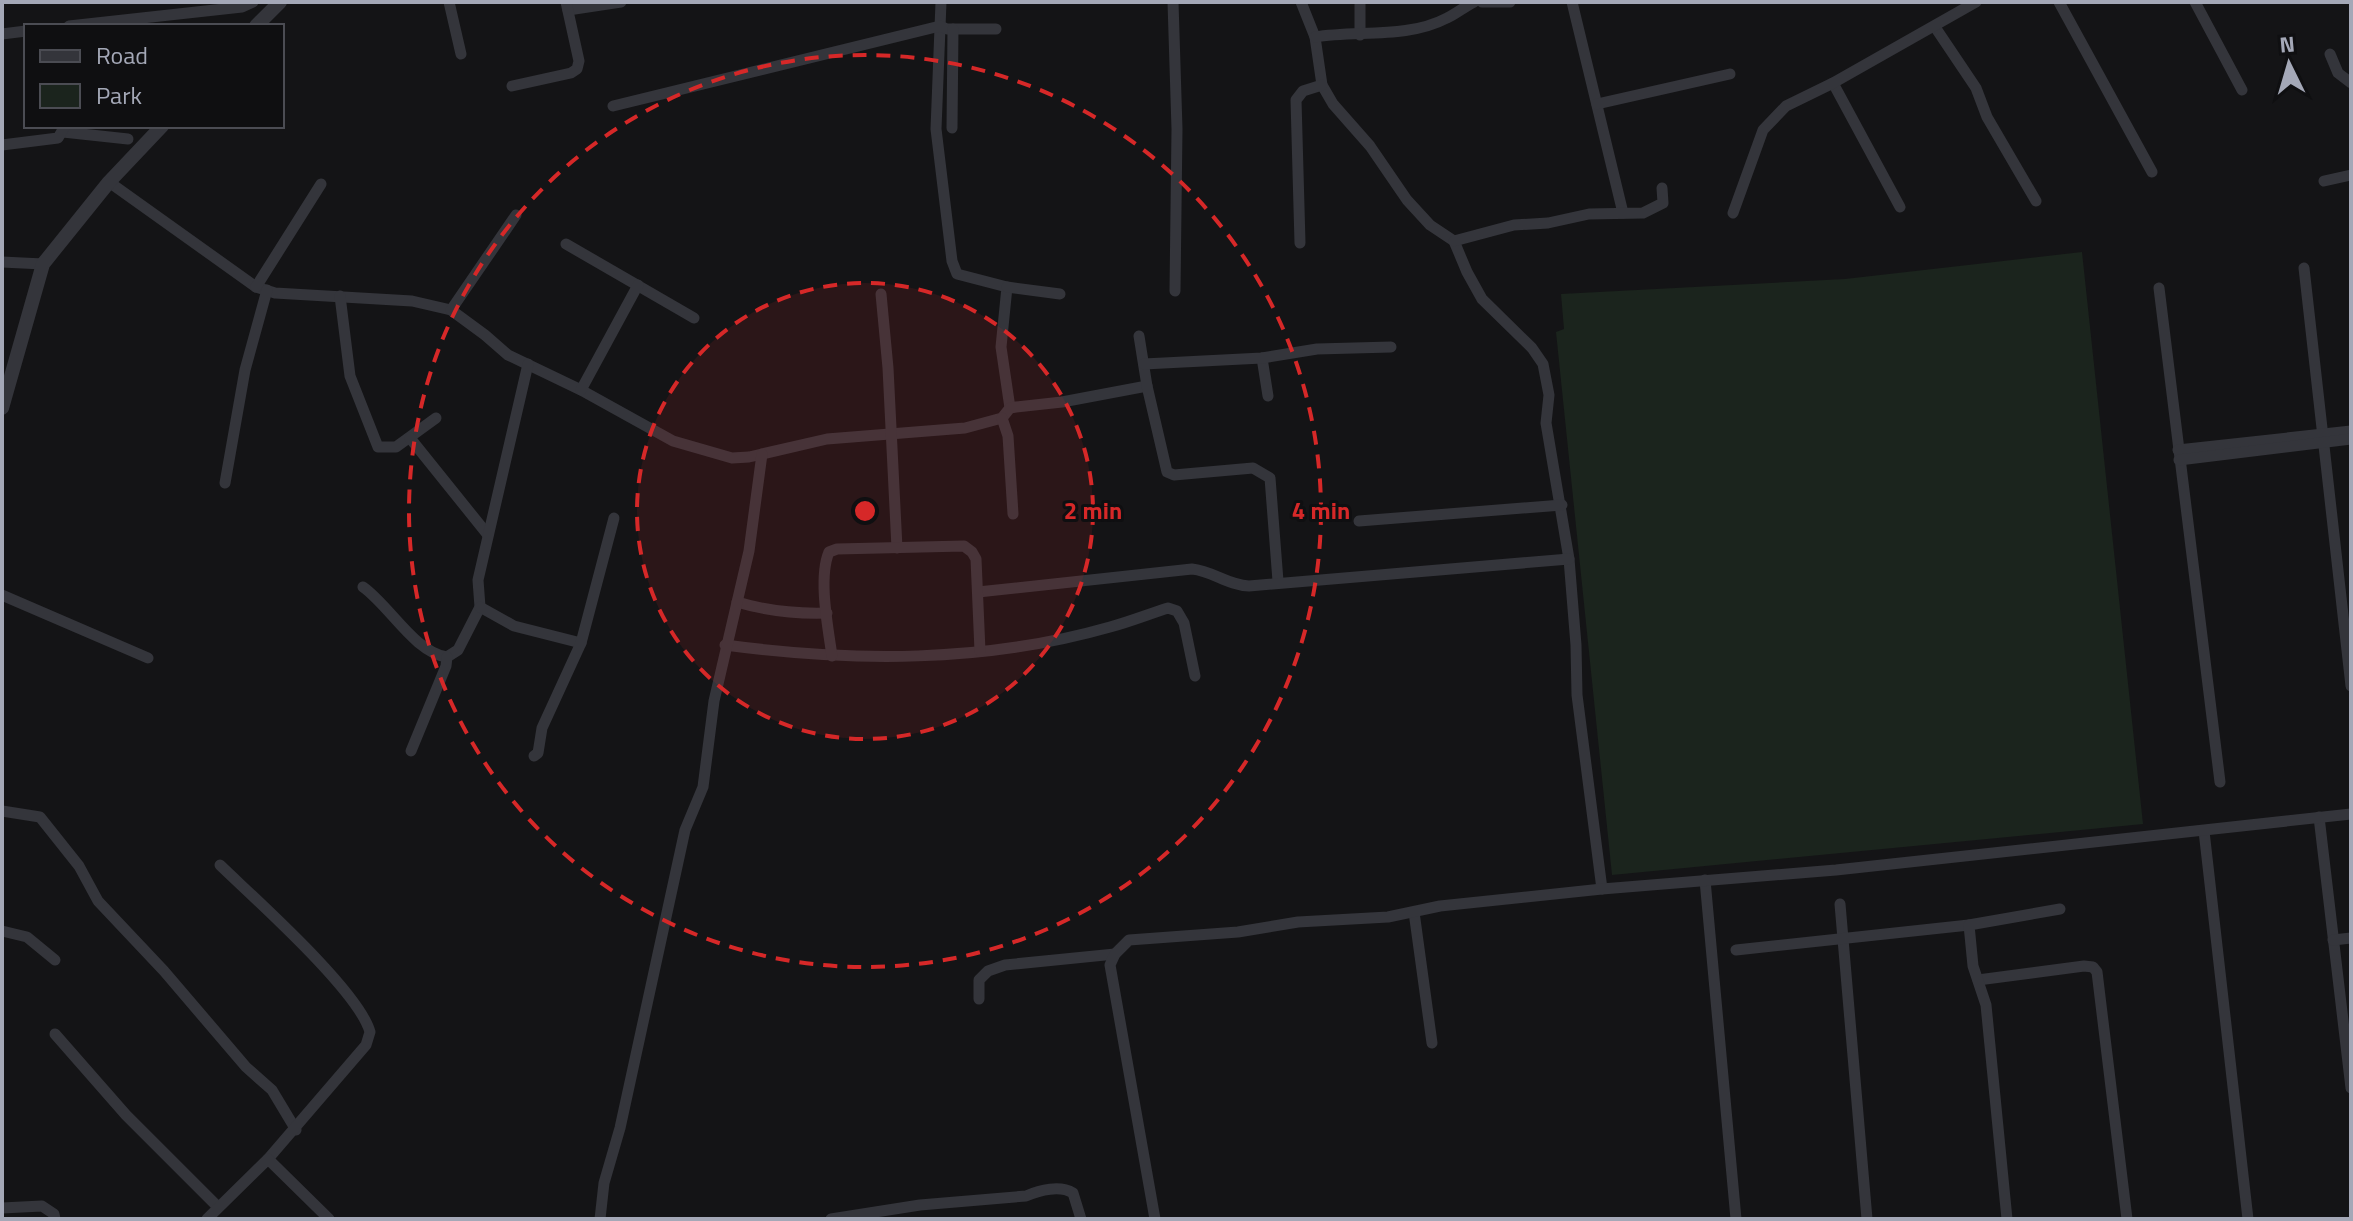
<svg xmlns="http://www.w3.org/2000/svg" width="2353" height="1221" font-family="'Titillium Web',sans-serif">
<rect width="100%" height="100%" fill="#141416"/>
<path fill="#1b241d" d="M2082 252 2143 824 1612 875 1556 332 1564 329 1561 294 1845 279Z"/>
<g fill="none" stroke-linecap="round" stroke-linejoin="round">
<g stroke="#34353b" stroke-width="11">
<path d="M449 2 461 54"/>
<path d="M941 2 936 129 952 261 957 274 1007 287 1001 347 1010 408"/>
<path d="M1173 2 1177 129 1175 291"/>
<path d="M1301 2 1315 37 1322 85 1333 104 1370 146 1407 200 1430 225 1454 241 1467 272 1482 299 1532 348 1543 364 1549 395 1546 423 1569 559 1576 645 1577 695 1602 889"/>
<path d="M1360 2V35"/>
<path d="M1482 2H1510"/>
<path d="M1572 2 1623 213"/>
<path d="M2059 2 2152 172"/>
<path d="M2195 2 2242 90"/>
<path d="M568 10 621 2"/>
<path d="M69 26 242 7 253 2"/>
<path d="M1935 27 1976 88 1987 117 2036 201"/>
<path d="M2 34 26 31"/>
<path d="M1315 37C1358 30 1407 39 1447 18 1456 14 1464 7 1474 2"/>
<path d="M2330 54 2338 73 2351 83"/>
<path d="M1833 83 1900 207"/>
<path d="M512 86 571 73 577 69 579 61 566 2"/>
<path d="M1597 104 1730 74"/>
<path d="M613 106 940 26 947 29H996"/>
<path d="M952 128 953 29"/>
<path d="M63 132 128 139"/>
<path d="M2 145 58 138 65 126"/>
<path d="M2324 181 2351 175"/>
<path d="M109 182 256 287 275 293 412 301 451 310 485 335 508 355 581 390 673 441 732 458 749 457 827 439 965 428 1002 418 1010 408 1016 407 1062 402 1147 386"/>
<path d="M1733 213 1763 130 1786 106 1833 83 1976 2"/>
<path d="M1454 241 1514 225 1548 223 1589 214 1643 213 1663 203 1662 188"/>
<path d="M1300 243 1296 100 1303 91 1322 85"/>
<path d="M566 244 694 318"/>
<path d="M2 262 43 264"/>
<path d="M2304 268 2351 686"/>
<path d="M256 287 321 184"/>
<path d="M1007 287 1060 294"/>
<path d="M2159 288 2220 782"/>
<path d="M881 294 888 368 897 548"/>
<path d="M340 296 350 376 378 447H396L436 418"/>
<path d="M451 310 516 215"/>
<path d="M1139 336 1147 386 1167 472 1174 475 1253 468 1270 478 1278 581"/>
<path d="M1262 358 1268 396"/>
<path d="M1144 364 1262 358 1317 349 1391 347"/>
<path d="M581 390 638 285"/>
<path d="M1002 418 1008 436 1013 514"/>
<path d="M410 438 488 535"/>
<path d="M2178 450 2351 431"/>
<path d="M2179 460 2351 439"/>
<path d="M225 483 245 370 267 290"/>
<path d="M1359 521 1562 505"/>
<path d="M363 587C389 605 415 653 447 657L458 650 480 607 478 580 528 364"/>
<path d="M978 592 1192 569C1213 571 1227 585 1249 586L1569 559"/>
<path d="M2 595 148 658"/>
<path d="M737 602C767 611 795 614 827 613"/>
<path d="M480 607 514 626 581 643"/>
<path d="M725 645C853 662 984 663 1110 627 1129 622 1149 614 1168 608L1177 611 1184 623 1195 676"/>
<path d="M832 656C828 627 818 578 829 552L837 549 964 546 972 552 976 559 980 651"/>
<path d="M411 751 446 666 447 657"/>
<path d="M534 756 538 753 542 728 581 643 614 518"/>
<path d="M2 811 40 817 79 866 98 901 164 971 246 1067 272 1090 296 1130"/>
<path d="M2319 817 2351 1088"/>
<path d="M2204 831 2248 1219"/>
<path d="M220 865C254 898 359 991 370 1032L366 1045 268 1159"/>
<path d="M1705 880 1736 1219"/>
<path d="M1840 904 1867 1219"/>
<path d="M1414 912 1432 1043"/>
<path d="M2 931 27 937 55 960"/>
<path d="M2333 940 2351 938"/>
<path d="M1736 950 1969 925"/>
<path d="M1978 980 2084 966 2093 967 2097 972 2127 1219"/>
<path d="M979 999V980L988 971 1005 965 1115 954"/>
<path d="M55 1034 126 1115 218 1207"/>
<path d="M2 1208 42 1206 54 1214 55 1219"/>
<path d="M207 1219 268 1159 329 1219"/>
<path d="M600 1219 604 1183 620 1128 685 830 703 787 714 701 749 551 762 454"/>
<path d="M831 1219 920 1205 1026 1196C1040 1190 1060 1185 1073 1193L1081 1219"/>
<path d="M1155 1219 1110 965 1115 954 1129 940 1238 932 1298 922 1388 917 1440 906 1602 889 1836 870 2351 814"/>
<path d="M2007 1219 1986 1005 1973 966 1969 925 2060 909"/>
</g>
<g stroke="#34353b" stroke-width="14">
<path d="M256 26 280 2"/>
<path d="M2 408 43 264 109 182 162 126"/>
</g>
</g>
<circle cx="865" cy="511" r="228" fill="#d62828" fill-opacity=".12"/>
<g fill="none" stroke="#d62828" stroke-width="4" stroke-dasharray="14 10">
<circle cx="865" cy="511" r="228"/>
<circle cx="865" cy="511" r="456"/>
</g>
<circle cx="865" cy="511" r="12" fill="#d62828" stroke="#0f0f11" stroke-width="4"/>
<g font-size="24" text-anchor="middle" font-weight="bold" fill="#d62828" stroke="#0f0f11" stroke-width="6" stroke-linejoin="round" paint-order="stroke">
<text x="1093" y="519">2 min</text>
<text x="1321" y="519">4 min</text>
</g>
<rect width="2353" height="1221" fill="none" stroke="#a4a8b7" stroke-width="8"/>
<rect x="24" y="24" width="260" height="104" fill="#0f0f11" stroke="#4b4c53" stroke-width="2"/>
<rect x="40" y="50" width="40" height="12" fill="#34353b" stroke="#4b4c53" stroke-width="2"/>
<text x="96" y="64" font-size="24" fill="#a4a8b7">Road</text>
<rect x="40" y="84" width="40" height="24" fill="#1b241d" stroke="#4b4c53" stroke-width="2"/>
<text x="96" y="104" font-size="24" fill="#a4a8b7">Park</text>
<g transform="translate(2289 64) rotate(355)" stroke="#0f0f11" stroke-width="6" paint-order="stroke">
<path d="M0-6L14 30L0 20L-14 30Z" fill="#a4a8b7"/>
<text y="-12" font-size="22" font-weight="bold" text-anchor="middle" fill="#a4a8b7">N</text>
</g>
</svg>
